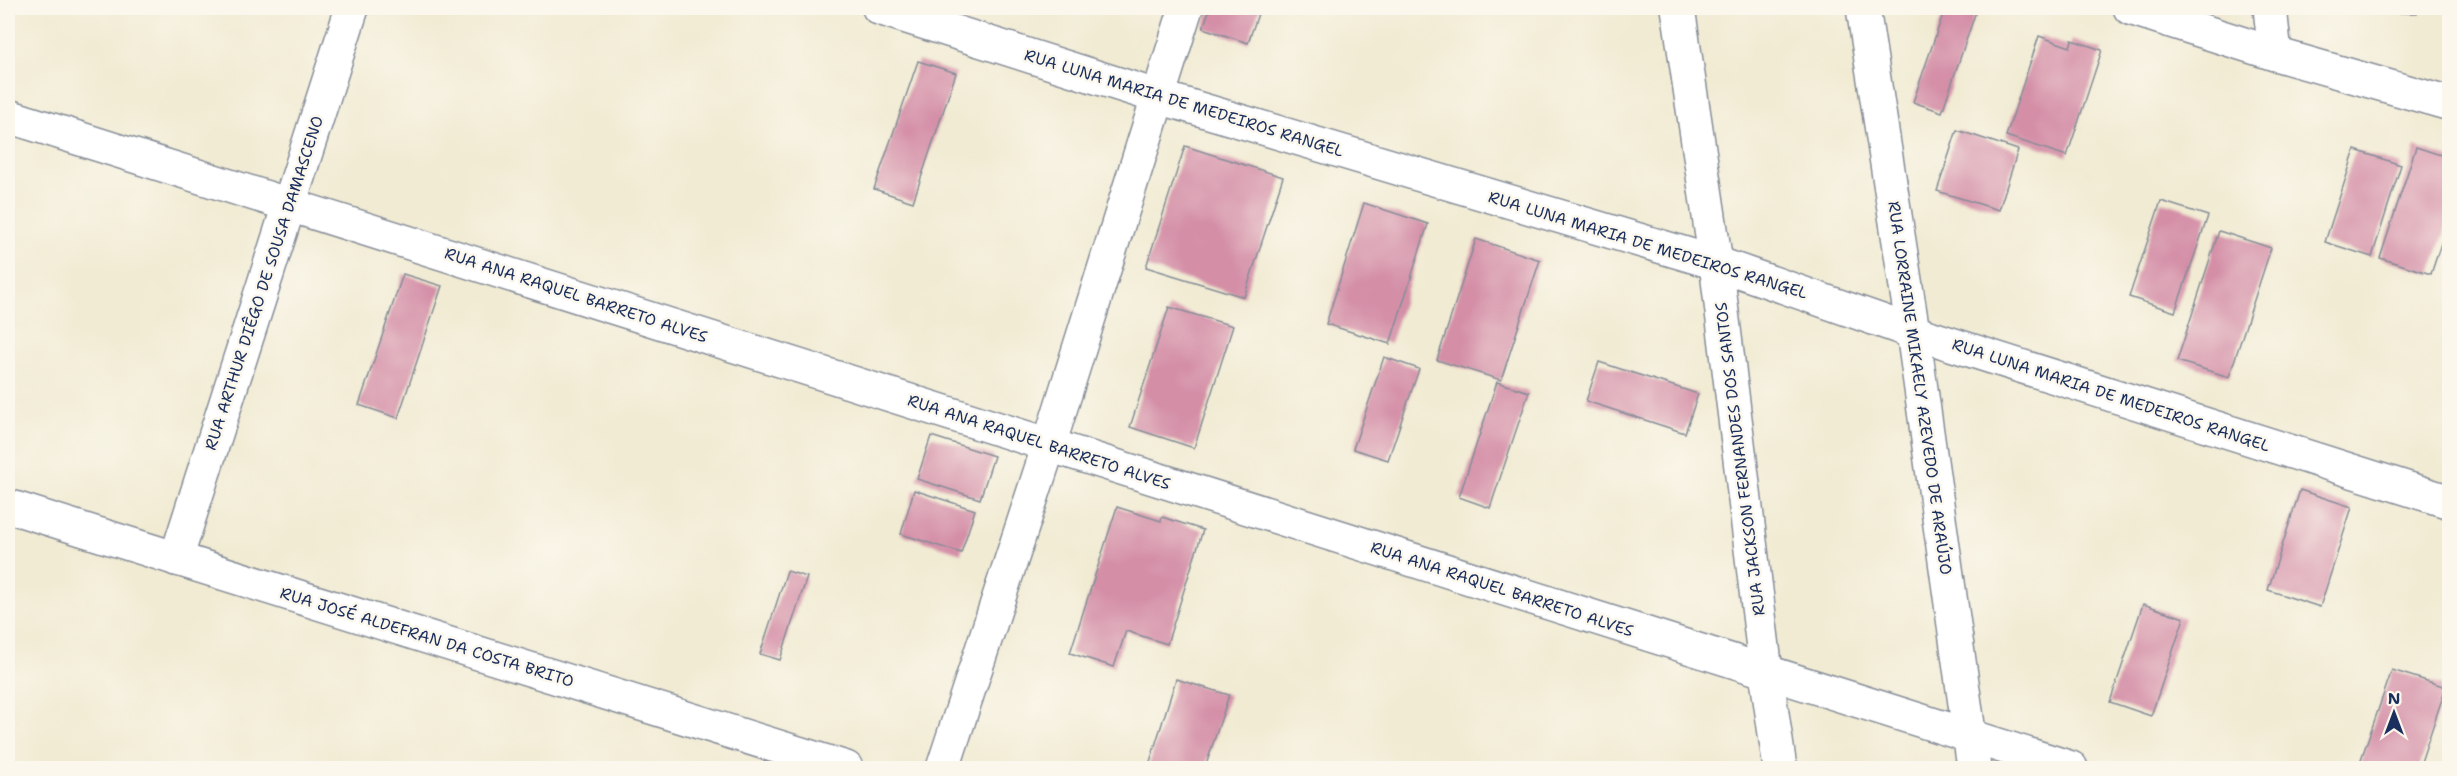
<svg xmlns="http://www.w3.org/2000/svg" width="2457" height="776" font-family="'Shantell Sans',sans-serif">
<rect width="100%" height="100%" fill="#fbf7ec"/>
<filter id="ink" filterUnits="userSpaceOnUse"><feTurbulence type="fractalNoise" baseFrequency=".0167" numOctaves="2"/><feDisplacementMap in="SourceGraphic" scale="12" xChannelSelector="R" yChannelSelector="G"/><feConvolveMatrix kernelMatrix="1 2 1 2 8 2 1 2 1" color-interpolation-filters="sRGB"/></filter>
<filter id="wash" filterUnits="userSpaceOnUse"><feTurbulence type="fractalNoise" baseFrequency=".008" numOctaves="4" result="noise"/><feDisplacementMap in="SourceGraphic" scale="24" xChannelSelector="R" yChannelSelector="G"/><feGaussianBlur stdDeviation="1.35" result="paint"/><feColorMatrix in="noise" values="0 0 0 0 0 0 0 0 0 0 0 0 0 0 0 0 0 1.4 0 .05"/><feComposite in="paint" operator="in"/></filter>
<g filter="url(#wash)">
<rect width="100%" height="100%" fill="#f1ebd3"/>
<g id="blocks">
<g fill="#d48fa7">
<path d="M1210 8H1260L1248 43 1203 28Z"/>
<path d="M1945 8H1977L1942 112 1913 102Z"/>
<path d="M2332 8H2417V13L2332 12Z"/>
<path d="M2039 36 2070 47 2072 40 2102 50 2067 156 2006 136Z"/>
<path d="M918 61 956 73 913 202 874 189Z"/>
<path d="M1957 130 2018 150 1999 210 1937 191Z"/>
<path d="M1185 146 1283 177 1244 297 1146 267Z"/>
<path d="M2416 147 2450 158V216L2431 274 2380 258Z"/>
<path d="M2355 150 2401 165 2372 257 2325 242Z"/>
<path d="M2161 201 2208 216 2175 312 2129 297Z"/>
<path d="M1364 203 1428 224 1390 344 1326 324Z"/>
<path d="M2219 231 2271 248 2229 377 2177 361Z"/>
<path d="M1476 239 1540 260 1501 380 1437 360Z"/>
<path d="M403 274 442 286 398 418 359 405Z"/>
<path d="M1169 307 1233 326 1194 448 1130 427Z"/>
<path d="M1384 357 1419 369 1388 460 1353 449Z"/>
<path d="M1599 362 1698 394 1685 433 1586 401Z"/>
<path d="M1497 382 1529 392 1490 508 1459 497Z"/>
<path d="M931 436 994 456 980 499 917 479Z"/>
<path d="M914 490 975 510 961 553 901 534Z"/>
<path d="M2300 490 2352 507 2320 607 2268 590Z"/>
<path d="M1117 507 1161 521 1162 517 1203 530 1167 644 1126 631 1114 667 1070 653Z"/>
<path d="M787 571 807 577 780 660 760 654Z"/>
<path d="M2143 604 2184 618 2151 716 2110 702Z"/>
<path d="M2392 670 2446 687 2419 768H2358Z"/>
<path d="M1176 679 1229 695 1205 768H1148Z"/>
</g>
</g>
</g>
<g filter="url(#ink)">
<use href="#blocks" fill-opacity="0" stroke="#868d98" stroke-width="1.5"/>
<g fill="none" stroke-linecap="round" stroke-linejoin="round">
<g stroke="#868d98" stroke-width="36">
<g id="minor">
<path d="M879 8 1159 97 1716 263 1913 332 2450 502"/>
<path d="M1678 8 1716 263 1766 672 1780 768"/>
<path d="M1863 8 1913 332 1974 768"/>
<path d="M2130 8 2275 54 2450 104"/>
<path d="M2270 8 2275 54"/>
<path d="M8 116 2071 768"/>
<path d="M8 506 846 768"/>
<path d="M176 559 352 8"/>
<path d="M943 768 1049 445 1186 8"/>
</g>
</g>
<use href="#minor" stroke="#fff" stroke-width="33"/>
</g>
</g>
<g text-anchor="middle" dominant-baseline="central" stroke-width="5" stroke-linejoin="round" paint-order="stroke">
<g font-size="16" fill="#1b2f5e" stroke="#fbf7ec">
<text transform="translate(1184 103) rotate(17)">RUA LUNA MARIA DE MEDEIROS RANGEL</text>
<text transform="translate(1648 245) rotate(17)">RUA LUNA MARIA DE MEDEIROS RANGEL</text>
<text transform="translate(264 283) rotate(-72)">RUA ARTHUR DIÊGO DE SOUSA DAMASCENO</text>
<text transform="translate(576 295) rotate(18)">RUA ANA RAQUEL BARRETO ALVES</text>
<text transform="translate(1920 388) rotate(82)">RUA LORRAINE MIKAELY AZEVEDO DE ARAÚJO</text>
<text transform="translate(2111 395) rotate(18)">RUA LUNA MARIA DE MEDEIROS RANGEL</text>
<text transform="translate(1039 442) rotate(18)">RUA ANA RAQUEL BARRETO ALVES</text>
<text transform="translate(1740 459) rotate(-97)">RUA JACKSON FERNANDES DOS SANTOS</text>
<text transform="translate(1502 589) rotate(18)">RUA ANA RAQUEL BARRETO ALVES</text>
<text transform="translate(427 637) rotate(17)">RUA JOSÉ ALDEFRAN DA COSTA BRITO</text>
</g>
</g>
<rect width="2457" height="776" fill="none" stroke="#fbf7ec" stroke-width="30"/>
<g transform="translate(2394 713)" stroke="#fbf7ec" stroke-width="4.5" paint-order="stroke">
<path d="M0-4.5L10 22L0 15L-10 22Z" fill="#1b2f5e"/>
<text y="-9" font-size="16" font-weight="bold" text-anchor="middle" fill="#1b2f5e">N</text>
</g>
</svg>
